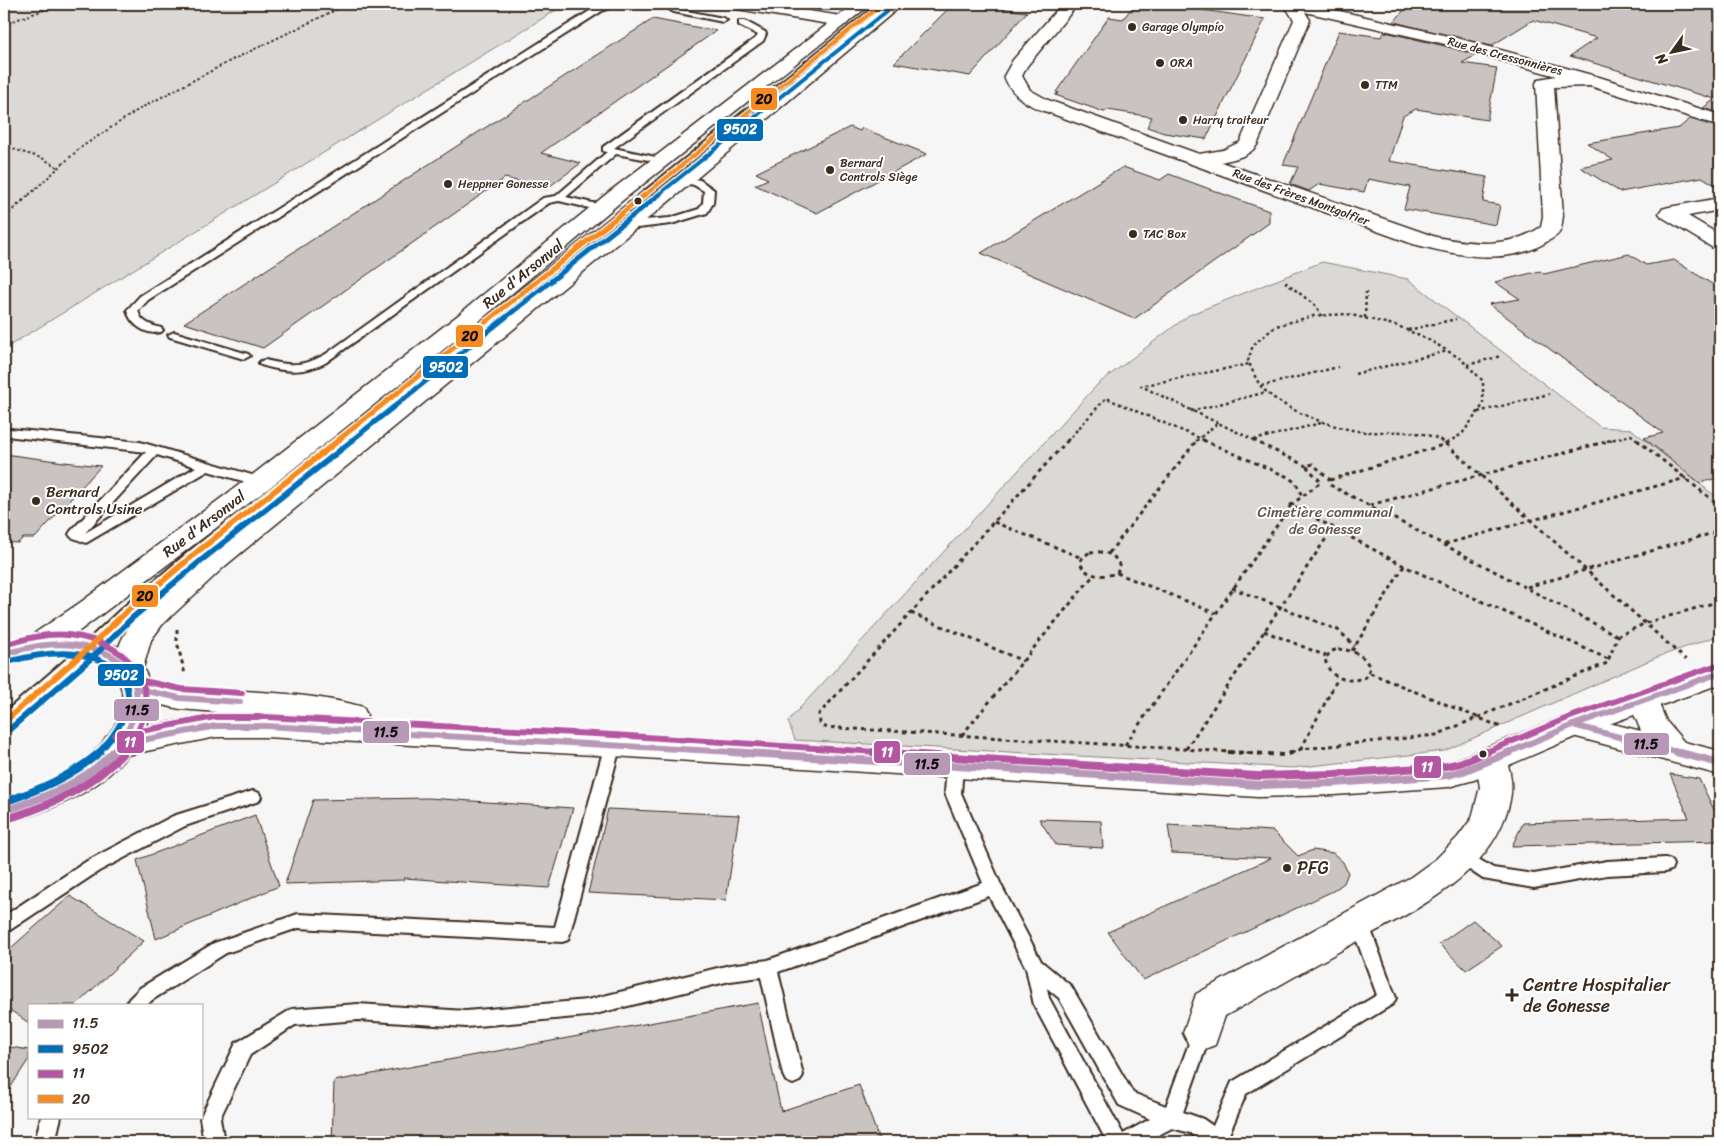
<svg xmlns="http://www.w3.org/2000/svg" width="1724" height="1146" font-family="Sriracha,sans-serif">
<rect width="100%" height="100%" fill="#f7f6f6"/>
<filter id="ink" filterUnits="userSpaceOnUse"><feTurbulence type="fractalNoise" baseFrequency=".02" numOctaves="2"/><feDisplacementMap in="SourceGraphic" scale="10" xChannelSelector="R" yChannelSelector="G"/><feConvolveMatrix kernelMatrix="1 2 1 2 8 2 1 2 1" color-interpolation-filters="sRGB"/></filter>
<g filter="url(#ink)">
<g fill="#dbd9d6" stroke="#8b827a">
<path d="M4 4H566L4 349Z"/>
<path d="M1322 262 1408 279 1600 427 1631 429 1720 500V635L1655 658 1444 751 1293 768 795 740 788 721 1098 384 1189 315Z"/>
</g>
<g fill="#c9c3c1" stroke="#3b2a1e">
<path d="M953 4H973L1027 12 970 76 894 63Z"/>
<path d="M1135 4H1183L1181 7 1265 19 1206 139 1164 133 1147 127 1152 117 1108 110 1104 112 1055 95 1059 93 1056 92 1109 17 1123 19Z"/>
<path d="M1409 4H1720V113L1703 108 1715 99 1570 56 1597 38 1533 20 1491 46 1394 22Z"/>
<path d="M653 19 716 31 541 153 581 163 546 189 505 178 263 348 184 323Z"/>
<path d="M1339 31 1381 37 1385 32 1445 46 1476 55 1462 63 1497 68 1487 120 1416 109 1403 116 1389 161 1487 177 1483 202 1500 205 1496 225 1404 209 1410 187 1368 179 1364 192 1319 184 1309 191 1290 184 1298 167 1283 165Z"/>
<path d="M1690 119 1720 128V188L1702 177 1620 192 1580 167 1613 160 1587 143 1679 128Z"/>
<path d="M850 127 860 131 862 128 927 154 817 213 755 185 768 179 756 173Z"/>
<path d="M1123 167 1160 180 1169 174 1269 211V223L1134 319 981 253Z"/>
<path d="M1629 254 1646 265 1674 260 1720 289V477L1700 483 1644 438 1663 433 1489 304 1520 299 1495 282 1540 271 1544 274Z"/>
<path d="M4 454 64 462 101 466 35 538H23L18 543 4 542Z"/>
<path d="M1670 774 1699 779 1720 822V841L1512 846 1523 823 1689 818Z"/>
<path d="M428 798 573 808 549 888 404 878V880L285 884 313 800Z"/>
<path d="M608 809 739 815 726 900 588 893Z"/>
<path d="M255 815 279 886 156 939 137 860Z"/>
<path d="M1039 819 1101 821 1103 848 1056 845Z"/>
<path d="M1168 825 1273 831 1298 856 1313 850 1333 853 1343 862 1348 873 1344 883 1333 891 1143 980 1108 932 1271 858 1172 853Z"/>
<path d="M70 896 144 941 76 1005H29V1023L4 1006V954Z"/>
<path d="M1473 920 1502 946 1466 970 1439 944Z"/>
<path d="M758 1003 781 1111 859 1085 880 1142H332L334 1081Z"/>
<path d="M4 1046 29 1050V1059L4 1097Z"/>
</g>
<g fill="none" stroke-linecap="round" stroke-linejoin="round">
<g stroke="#3b2a1e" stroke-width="4">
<g id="service">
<path d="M608 4H619L602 11 148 300 138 311C141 322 150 325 161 328L163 330 161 332C146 336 130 324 127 310L140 296 596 7Z"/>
<path d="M634 4H654L658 6 654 8Z"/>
<path d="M878 4H886L443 363 202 555 130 616 95 651 9 726 4 728V713L85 643 120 610 192 549 435 359Z"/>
<path d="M671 8 723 18 727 20 723 22 674 12 670 10Z"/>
<path d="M739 21H745L765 32 766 34 763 41 614 148 665 159V163L616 154 566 197 606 206V210L602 211 559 201 549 203 325 363C303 374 284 372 261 365L259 363 261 361 265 360C290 366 303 367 326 354L543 198 556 196 607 152 603 151V147L756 38 758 35 739 25Z"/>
<path d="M683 177 700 180 714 190 713 203 707 213 671 224 621 230V226L645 220 670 218 699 209 703 203 704 191 694 185 680 182 678 180Z"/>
<path d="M174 332 248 354 250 356 244 359 170 337 168 335Z"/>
<path d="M10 429 140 442 265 479 266 482 260 486 208 471 86 543 71 537 69 534 71 531 146 452 6 436 4 433ZM157 455 196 467 85 533Z"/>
<path d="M613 738 618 740 621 744 568 940 562 942 298 928 226 953 152 1000 147 1005H126L129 999 140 988 214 943 298 914 555 927 605 744 608 740Z"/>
<path d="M955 760 961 762 963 766 961 793 1001 885 1041 961 1071 986 1133 1093 1166 1106 1195 1027 1202 1025 1209 1027 1211 1033 1183 1112 1203 1119 1213 1126 1232 1082 1377 995 1350 922 1353 917 1359 915 1365 917 1368 922 1396 998 1393 1004 1246 1094 1227 1139 1228 1142H1202L1190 1133 1172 1128 1145 1142H1107L1034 1005 1026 968 989 896 778 972 803 1075 800 1081 793 1084 786 1081 783 1075 761 977 730 981 587 1016 466 1027 358 1020 295 1025 250 1055 220 1118 224 1142H204L200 1118 236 1043 292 1009 358 1004 466 1011 587 1000 730 965 768 960 983 883 945 793 947 766 949 762ZM1047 988 1059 998 1119 1105 1150 1119 1123 1134 1049 998Z"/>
<path d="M253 791 259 793 261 797 259 801 185 826 99 871 10 930 4 932V916L87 861 173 816Z"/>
<path d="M1462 849 1493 868 1534 874 1607 861 1665 858 1671 860 1673 865 1671 870 1665 872 1607 875 1534 888 1483 879 1456 861 1454 856 1456 851Z"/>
<path d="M41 1117H61L55 1142H35Z"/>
</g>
</g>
<g stroke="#3b2a1e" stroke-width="3">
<g id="minor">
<path d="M729 4H764L841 16 847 18 849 21 847 24 841 26 737 9 732 7Z"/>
<path d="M1062 4H1078L1027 66 1022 76 1030 90 1048 100 1199 154 1223 150 1240 142 1294 20 1287 9 1282 7 1279 4H1309L1457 38 1599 77 1720 115V126L1590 86 1554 87 1563 216C1562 221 1562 227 1560 231 1558 236 1553 238 1548 241 1509 267 1455 255 1413 244L1036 108C1021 101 1010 92 1004 76L1013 60ZM1305 12 1445 44 1556 76 1539 79 1536 83 1543 216 1541 227C1508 249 1473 244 1436 237L1221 162C1234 159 1250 156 1257 145L1310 20Z"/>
<path d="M1720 198V210L1688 216 1720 235V250L1713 248 1662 217 1659 213 1662 209 1669 207Z"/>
<path d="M1643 689 1654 692 1666 721 1684 742 1720 751V775L1573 736 1562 733 1558 725 1562 717 1573 714 1641 731 1628 700 1632 692Z"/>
<path d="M1491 748 1502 752C1514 773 1514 794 1505 817 1480 884 1405 914 1347 947 1306 970 1266 993 1225 1016L1215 1045 1202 1050 1189 1045 1183 1033 1196 994 1411 877 1436 859 1458 837 1472 818 1480 787 1475 760 1480 752Z"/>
</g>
</g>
<g stroke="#3b2a1e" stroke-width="3">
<path id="tertiary" d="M1720 662V684L1584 733 1474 780 1448 787 1334 795 1258 797 613 756 266 737H216L117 757 106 753 101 745 106 737C154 722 205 715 255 715L180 709 126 697 122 689 126 681C145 676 164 685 183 687 239 692 309 691 363 707L367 715 365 720 613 732 1258 773 1334 771 1448 763 1562 717Z"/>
</g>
<g stroke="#3b2a1e" stroke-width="3">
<path id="secondary" d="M854 4H871L623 200 473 326 269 488 74 635 96 639 119 647C130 613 178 578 205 554L676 176 886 4H903L690 184 225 566 162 625 151 640 143 668C170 716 126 766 86 791 61 806 32 816 4 824V798C43 786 99 761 117 721 136 679 103 655 63 654 43 654 24 659 4 664V644L29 637 81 602 251 476 457 316 609 192Z"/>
</g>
<g stroke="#3b2a1e" stroke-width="2" stroke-dasharray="2.5 2.5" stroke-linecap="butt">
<path d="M4 24 61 4"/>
<path d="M4 146 44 159 57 167"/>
<path d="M29 195 80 148 141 108 232 60 348 4"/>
</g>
<g stroke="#3b2a1e" stroke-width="2.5" stroke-dasharray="3 3" stroke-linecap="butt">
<path d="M4 218 30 194"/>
<path d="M1285 282 1316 306 1322 316"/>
<path d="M1365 318 1366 292"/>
<path d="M1408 330 1456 319"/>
<path d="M1467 365 1501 356"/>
<path d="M1355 374 1447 351"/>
<path d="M1261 386 1338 367"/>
<path d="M1191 411 1267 392"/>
<path d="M1478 412 1549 394"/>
<path d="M1218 423 1141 386 1249 364"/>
<path d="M1254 440 1325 422"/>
<path d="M1067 441 1106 398 1206 441"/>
<path d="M1196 441 1218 423 1256 441"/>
<path d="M1442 441C1419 428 1392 433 1367 432 1336 430 1279 409 1260 385 1255 378 1252 369 1248 361L1253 345 1276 326 1313 316 1347 314 1398 326 1431 341 1461 359 1483 381V405L1462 434 1450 441"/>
<path d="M1607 441 1631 435 1639 441"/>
</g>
<g stroke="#3b2a1e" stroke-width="3" stroke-dasharray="4 4" stroke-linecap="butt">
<path d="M1068 440 819 714 820 723 824 727 1248 753"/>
<path d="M1203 440 1288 477 1296 483 1302 496"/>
<path d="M1253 440 1306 466"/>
<path d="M1440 440 1446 444"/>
<path d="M1637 440 1720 506"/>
<path d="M1446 444 1686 660"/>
<path d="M1446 444 1452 440"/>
<path d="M1330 480 1446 444"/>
<path d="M1370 505 1612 440"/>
<path d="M994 522 1082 558"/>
<path d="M1445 544 1686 478"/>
<path d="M1090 552C1103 551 1114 553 1120 565L1117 573C1104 577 1085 578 1080 562L1083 557Z"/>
<path d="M1109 553 1197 440"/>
<path d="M1117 573 1215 613"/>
<path d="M1527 587 1720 531"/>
<path d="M1232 588 1338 630 1355 646"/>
<path d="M911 613 1023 661"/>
<path d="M177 629V642L185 674"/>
<path d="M1264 631 1326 656"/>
<path d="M1338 649C1352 650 1364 654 1370 668L1366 677C1348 684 1328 679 1325 658L1332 651Z"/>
<path d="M1352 651 1404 566"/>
<path d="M1608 659 1404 566 1291 505 1321 482 1306 466 1313 464 1330 480V485L1618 636"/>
<path d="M1370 673 1501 727"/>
<path d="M962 735 1093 576"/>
<path d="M1125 745 1291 505"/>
<path d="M1186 749 1333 528"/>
<path d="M1301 749 1338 678"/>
<path d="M1291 753 1301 749 1436 735 1607 663 1618 636 1646 623 1720 601"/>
</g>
<path stroke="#3b2a1e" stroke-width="4" stroke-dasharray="5 5" stroke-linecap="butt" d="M1228 752 1285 755 1294 752"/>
<use href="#service" fill="#fff" fill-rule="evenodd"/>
<use href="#minor" fill="#fff" fill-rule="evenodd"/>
<use href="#tertiary" fill="#fff" fill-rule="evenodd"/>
<use href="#secondary" fill="#fff" fill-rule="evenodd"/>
<g stroke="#fff" stroke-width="10">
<g id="bus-1-far1">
<path d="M4 654C29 647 54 641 80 646 146 656 151 708 112 753"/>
<path d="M137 689 180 698 240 702"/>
<path d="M1573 725 1680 753"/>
<path d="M117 745 216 726H266L751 753"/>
<path d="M1507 753 1573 725 1720 673"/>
</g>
</g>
<g stroke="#fff" stroke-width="12">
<g id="bus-1">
<path d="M731 752 1258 785 1334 783 1448 775 1463 771 1510 752"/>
<path d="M1676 752 1720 763"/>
<path d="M4 811C43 798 85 783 113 752"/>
</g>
</g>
<g stroke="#fff" stroke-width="6">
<path id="bus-2-far3" d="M658 195 887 11"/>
</g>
<g stroke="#fff" stroke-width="8">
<path id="bus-2-far2" d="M351 441 660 194"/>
</g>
<g stroke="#fff" stroke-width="10">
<g id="bus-2-far1">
<path d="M7 662C29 656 53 651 76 654 144 664 139 712 98 753"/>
<path d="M10 729 96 654 131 619 203 559 353 440"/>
</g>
</g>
<g stroke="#fff" stroke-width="12">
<path id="bus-2" d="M4 802C39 790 72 776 100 752"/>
</g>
<g stroke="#fff" stroke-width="10">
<g id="bus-3-far1">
<path d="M4 645C24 639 46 633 68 635 136 642 172 696 123 753"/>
<path d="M139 680 181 689 242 693"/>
<path d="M115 736 215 717H266L614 735 893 753"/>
<path d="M1484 753 1570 717 1717 665"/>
</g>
</g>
<g stroke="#fff" stroke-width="12">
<g id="bus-3">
<path d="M873 752 1258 776 1334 774 1447 766 1460 763 1487 752"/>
<path d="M7 819C51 805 93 787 124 752"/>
</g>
</g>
<g stroke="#fff" stroke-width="6">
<path id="bus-4-far2" d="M645 195 882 4"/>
</g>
<g stroke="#fff" stroke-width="8">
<path id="bus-4-far1" d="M337 441 646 194"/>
</g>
<g stroke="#fff" stroke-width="10">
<path id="bus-4" d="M4 722 90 647 125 613 197 552 339 440"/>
</g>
<use href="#bus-1-far1" stroke="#b898b7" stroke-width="6"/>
<use href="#bus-1" stroke="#b898b7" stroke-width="8"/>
<use href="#bus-2-far3" stroke="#006db8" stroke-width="4"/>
<use href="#bus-2-far2" stroke="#006db8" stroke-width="5"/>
<use href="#bus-2-far1" stroke="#006db8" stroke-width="6"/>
<use href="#bus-2" stroke="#006db8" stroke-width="8"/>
<use href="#bus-3-far1" stroke="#b456a1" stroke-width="6"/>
<use href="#bus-3" stroke="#b456a1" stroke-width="8"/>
<use href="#bus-4-far2" stroke="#f68b1f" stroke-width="4"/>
<use href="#bus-4-far1" stroke="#f68b1f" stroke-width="5"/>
<use href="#bus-4" stroke="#f68b1f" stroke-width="6"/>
</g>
</g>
<g fill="#3b2a1e" stroke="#fff" stroke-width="2">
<circle cx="1132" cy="27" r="5"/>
<circle cx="1160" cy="63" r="5"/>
<circle cx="1365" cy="85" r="5"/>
<circle cx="1183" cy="120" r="5"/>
<circle cx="830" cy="170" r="5"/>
<circle cx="448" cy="184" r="5"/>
<circle cx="638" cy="201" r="4.5"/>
<circle cx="1133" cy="234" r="5"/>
<circle cx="36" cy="501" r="5"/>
<circle cx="1483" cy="754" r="4.5"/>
<circle cx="1287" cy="868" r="5"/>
<path d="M1509.5 987.5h5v5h5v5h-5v5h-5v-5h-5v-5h5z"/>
</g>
<g text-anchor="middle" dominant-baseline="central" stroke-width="4" stroke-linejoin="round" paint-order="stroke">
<g font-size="12" fill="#3b2a1e" stroke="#fff" text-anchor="start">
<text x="1142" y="27">Garage Olympío</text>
<text x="1170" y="63">ORA</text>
<text x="1375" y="85">TTM</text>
<text x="1193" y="120">Harry traiteur</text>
<text x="840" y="163">Bernard<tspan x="840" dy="14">Controls Siège</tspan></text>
<text x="458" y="184">Heppner Gonesse</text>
<text x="1143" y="234">TAC Box</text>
</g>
<g font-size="12" fill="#3b2a1e" stroke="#fff">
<text transform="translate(1505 56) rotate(15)">Rue des Cressonnières</text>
<text transform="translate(1301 197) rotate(20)">Rue des Frères Montgolfier</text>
</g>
<g font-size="15" fill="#3b2a1e" stroke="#fff">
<text transform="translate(523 274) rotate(-39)">Rue d'Arsonval</text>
<text transform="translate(204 524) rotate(-37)">Rue d'Arsonval</text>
</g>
<g font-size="15" fill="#3b2a1e" stroke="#fff" text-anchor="start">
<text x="46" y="492">Bernard<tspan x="46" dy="17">Controls Usine</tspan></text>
</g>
<g font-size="15" fill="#63564c" stroke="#fff">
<text x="1325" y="512">Cimetière communal<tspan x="1325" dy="17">de Gonesse</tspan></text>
</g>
<g font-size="18" fill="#3b2a1e" stroke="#fff" text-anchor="start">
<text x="1297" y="868">PFG</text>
<text x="1523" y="985">Centre Hospitalier<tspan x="1523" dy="21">de Gonesse</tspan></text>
</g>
</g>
<g stroke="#fff" stroke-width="2">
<rect x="750" y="87" width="28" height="24" rx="5" fill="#f68b1f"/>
<rect x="716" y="118" width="48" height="24" rx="5" fill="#006db8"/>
<rect x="455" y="324" width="29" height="24" rx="5" fill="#f68b1f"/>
<rect x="422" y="355" width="47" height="24" rx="5" fill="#006db8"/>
<rect x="131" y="584" width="28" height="24" rx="5" fill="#f68b1f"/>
<rect x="97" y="663" width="48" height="24" rx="5" fill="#006db8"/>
<rect x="113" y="698" width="47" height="24" rx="5" fill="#b898b7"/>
<rect x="362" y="720" width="48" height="24" rx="5" fill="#b898b7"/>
<rect x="116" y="730" width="29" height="24" rx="5" fill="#b456a1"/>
<rect x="1623" y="732" width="47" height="24" rx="5" fill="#b898b7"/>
<rect x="873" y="740" width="28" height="24" rx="5" fill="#b456a1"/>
<rect x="903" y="752" width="48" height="24" rx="5" fill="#b898b7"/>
<rect x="1413" y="755" width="29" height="24" rx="5" fill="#b456a1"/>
</g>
<g font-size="14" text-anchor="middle" font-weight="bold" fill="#fff">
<text x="740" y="134">9502</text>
<text x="446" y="372">9502</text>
<text x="121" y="680">9502</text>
<text x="130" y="747">11</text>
<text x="887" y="757">11</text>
<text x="1427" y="772">11</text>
</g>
<g font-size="14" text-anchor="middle" font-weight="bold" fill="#111">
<text x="764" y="104">20</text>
<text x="470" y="341">20</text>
<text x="145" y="601">20</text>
<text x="137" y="715">11.5</text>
<text x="386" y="737">11.5</text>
<text x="1646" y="749">11.5</text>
<text x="927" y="769">11.5</text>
</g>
<rect width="1724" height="1146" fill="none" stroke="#fff" stroke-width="20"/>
<rect x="10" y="10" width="1704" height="1126" fill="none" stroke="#3b2a1e" stroke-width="2" filter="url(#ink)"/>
<rect x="28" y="1004" width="175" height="115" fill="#ffffff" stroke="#b1aaa5"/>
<rect x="38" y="1020" width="25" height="8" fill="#b898b7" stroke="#b1aaa5"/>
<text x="72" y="1028" font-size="15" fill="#3b2a1e">11.5</text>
<rect x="38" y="1045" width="25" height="8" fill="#006db8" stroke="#b1aaa5"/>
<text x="72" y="1054" font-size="15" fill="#3b2a1e">9502</text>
<rect x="38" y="1070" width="25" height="8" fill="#b456a1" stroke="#b1aaa5"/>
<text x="72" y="1078" font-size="15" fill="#3b2a1e">11</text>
<rect x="38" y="1095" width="25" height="8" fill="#f68b1f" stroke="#b1aaa5"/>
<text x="72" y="1104" font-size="15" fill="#3b2a1e">20</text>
<g transform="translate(1672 52) rotate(237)" stroke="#ffffff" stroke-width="4" paint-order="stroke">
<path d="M0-4L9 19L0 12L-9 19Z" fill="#3b2a1e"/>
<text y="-8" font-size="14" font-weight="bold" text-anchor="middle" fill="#3b2a1e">N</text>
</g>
</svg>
